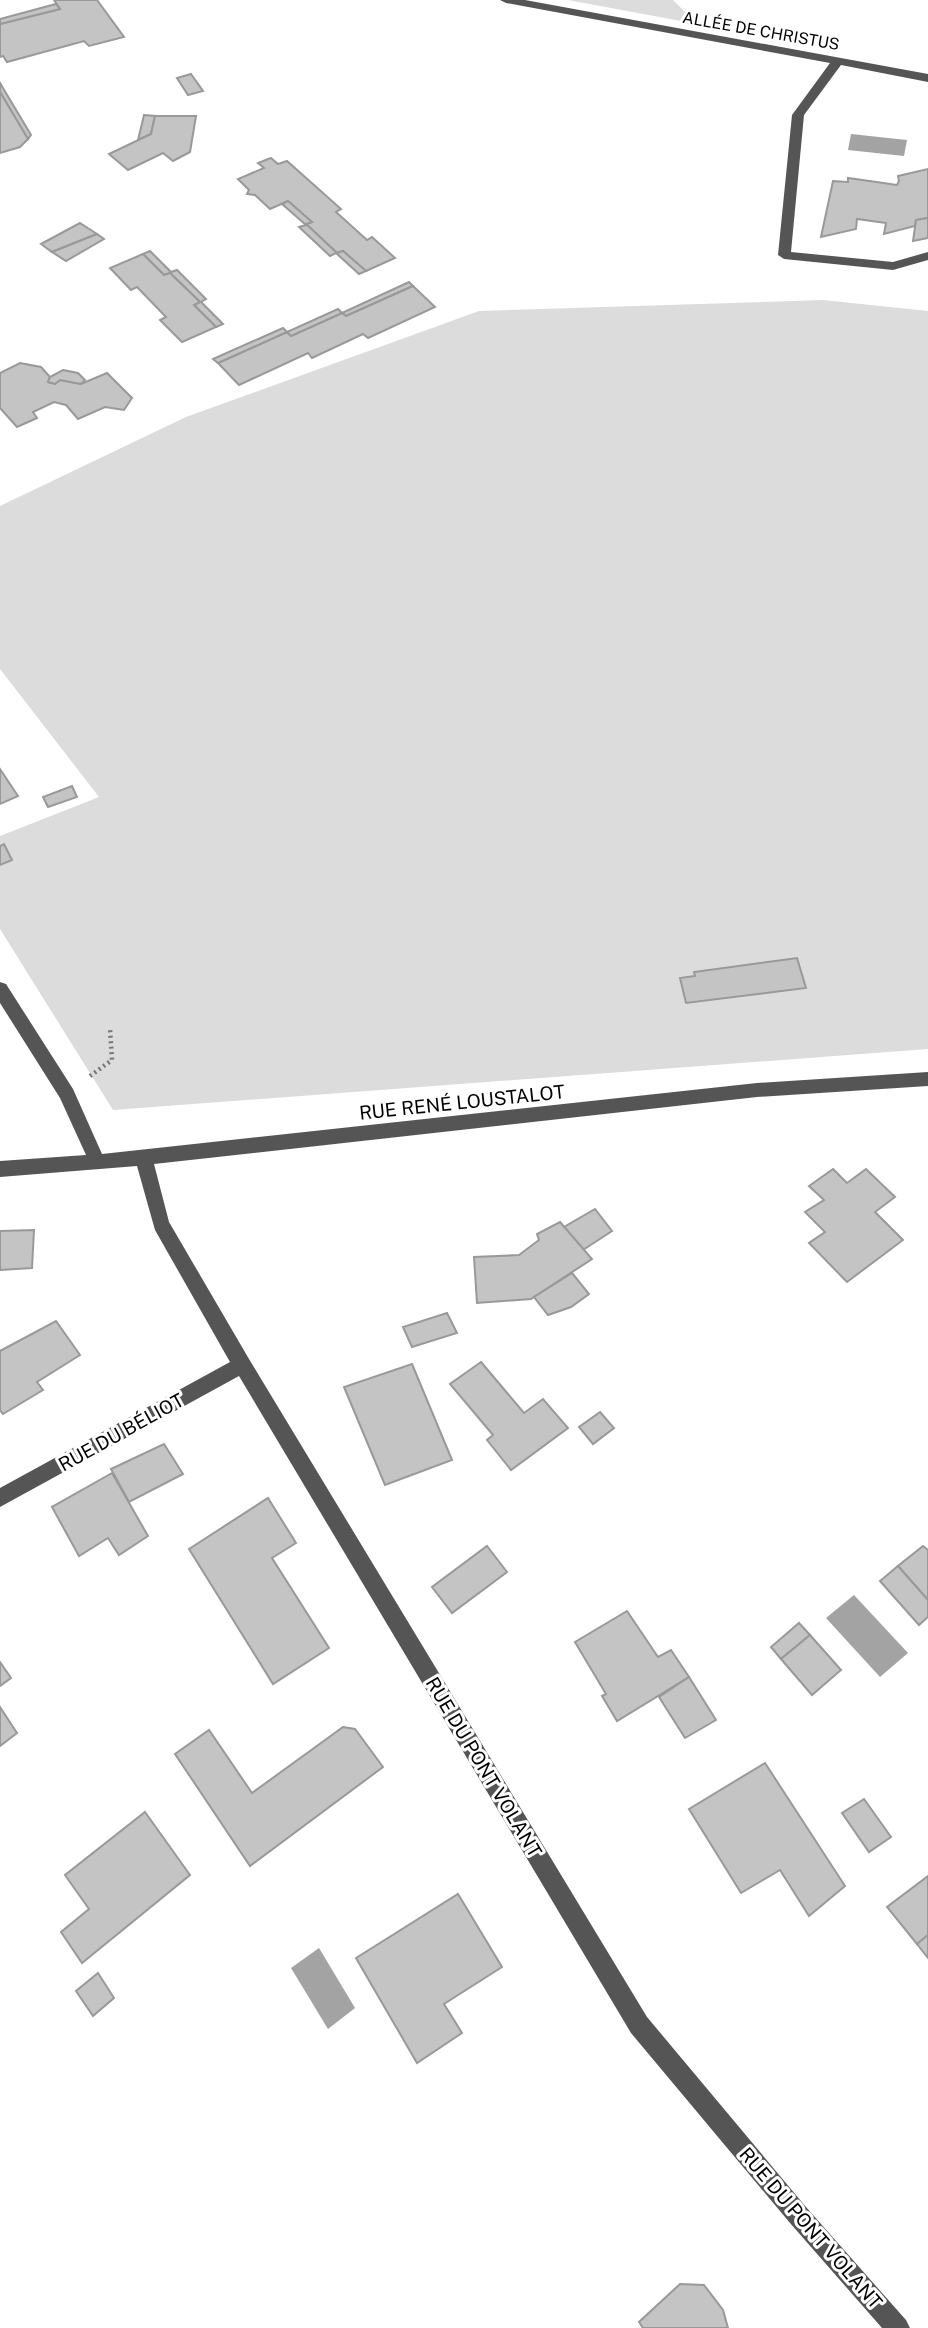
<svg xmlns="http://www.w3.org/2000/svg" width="928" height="2328" font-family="'Public Sans',sans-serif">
<rect width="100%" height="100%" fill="#fff"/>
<g fill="#dcdcdc">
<path d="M568 0H673L697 24Z"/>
<path d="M823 300 928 311V1049L113 1110 0 929V836L99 797 0 669V506L186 417 479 311Z"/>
</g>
<g fill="#a3a3a3">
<path d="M851 134 907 140 904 156 848 150Z"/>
<path d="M854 1595 908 1653 880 1677 826 1618Z"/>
<path d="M319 1948 355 2008 328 2029 291 1968Z"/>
</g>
<g fill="#c4c4c4" stroke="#999" stroke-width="2">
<path d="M54 0H97L124 37 89 46 84 41 7 62 3 56 0 57V24L60 9Z"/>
<path d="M56 4 60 9 0 24V19Z"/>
<path d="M191 74 203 91 188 95 177 78Z"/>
<path d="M0 83 31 135 28 139 0 92Z"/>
<path d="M0 92 28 139 20 147 0 153Z"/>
<path d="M144 115 155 116 151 134 138 140Z"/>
<path d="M155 116H196L190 152 173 161 163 153 128 170 109 154 151 134Z"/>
<path d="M271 158 278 164 287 161 341 209 336 212 367 240 372 237 395 258 366 271 343 251 337 253 306 224 312 222 288 201 270 209 255 195 247 194 249 190 238 179 264 168 258 163Z"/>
<path d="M928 169V218L916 220 915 226 884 234 886 223 857 219 856 229 821 237 833 181 848 182V178L897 185 899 181 898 176Z"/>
<path d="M288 201 312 222 306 224 337 253 343 251 366 271 359 274 336 253 330 256 299 227 306 225 282 204Z"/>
<path d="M928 218V238L913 241 916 220Z"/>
<path d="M80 223 97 234 52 252 41 244Z"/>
<path d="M97 234 104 239 66 261 52 252Z"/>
<path d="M150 251 171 272 177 270 206 299 201 302 223 324 216 327 194 305 200 302 170 273 164 275 143 254Z"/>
<path d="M143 254 164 275 170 273 200 302 194 305 216 327 182 342 160 320 166 317 137 287 131 290 110 268Z"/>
<path d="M409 282 413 286 346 316 342 313Z"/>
<path d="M413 286 435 307 368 338 363 334 312 358 308 353 239 385 218 363 287 332 291 336 342 313 346 316Z"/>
<path d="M338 309 342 313 291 336 287 332Z"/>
<path d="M283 328 287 332 218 363 213 359Z"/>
<path d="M20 363 41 367 50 377 48 382 55 384 60 380 81 384 107 373 132 398 124 410 105 407 78 419 66 405 54 402 33 412 37 418 17 427 0 408V373Z"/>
<path d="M63 370 78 373 85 380 81 384 60 380 55 384 48 382 50 377Z"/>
<path d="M0 769 18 796 0 804Z"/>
<path d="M72 786 77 797 48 807 43 797Z"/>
<path d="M4 844 12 860 0 865V846Z"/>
<path d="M797 958 806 988 686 1003 680 978 695 976 694 972Z"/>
<path d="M833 1169 847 1183 866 1169 895 1197 875 1212 903 1240 847 1282 809 1243 825 1232 805 1212 824 1200 809 1186Z"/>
<path d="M595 1209 612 1231 583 1250 564 1227Z"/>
<path d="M560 1222 592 1259 531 1299 477 1303 474 1257 519 1255 539 1240 537 1234Z"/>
<path d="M34 1230 32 1268 0 1270V1231Z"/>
<path d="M572 1273 589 1294 571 1307 548 1315 534 1297Z"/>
<path d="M447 1313 457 1333 412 1347 403 1327Z"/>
<path d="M56 1321 80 1355 37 1382 43 1390 3 1414 0 1410V1351Z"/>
<path d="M481 1362 524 1413 543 1399 568 1428 511 1470 487 1440 493 1435 450 1384Z"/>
<path d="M412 1364 452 1460 385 1485 344 1387Z"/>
<path d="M600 1412 614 1428 593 1444 579 1427Z"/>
<path d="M164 1444 183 1474 129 1502 111 1469Z"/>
<path d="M112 1473 148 1536 119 1555 108 1538 79 1556 52 1507Z"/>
<path d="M268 1498 296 1543 272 1558 329 1648 273 1684 189 1549Z"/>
<path d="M487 1546 507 1572 452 1613 432 1587Z"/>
<path d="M923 1546 928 1550V1600L898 1566Z"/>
<path d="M898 1566 928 1600V1617L919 1625 880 1581Z"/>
<path d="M627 1611 658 1657 671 1650 689 1677 617 1721 602 1696 606 1694 575 1642Z"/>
<path d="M799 1623 810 1635 781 1659 771 1647Z"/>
<path d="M810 1635 841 1670 812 1695 781 1659Z"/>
<path d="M0 1662 11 1678 0 1686Z"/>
<path d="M689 1677 716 1720 685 1738 659 1697Z"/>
<path d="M0 1707 17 1733 0 1746Z"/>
<path d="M343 1727 355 1729 383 1767 250 1866 175 1754 209 1730 252 1793Z"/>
<path d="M765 1763 845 1886 809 1916 780 1870 741 1893 689 1809Z"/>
<path d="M864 1799 891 1837 869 1852 842 1813Z"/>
<path d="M145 1812 190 1875 82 1963 61 1932 89 1909 65 1875Z"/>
<path d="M928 1876V1935L917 1944 887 1907Z"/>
<path d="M458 1894 502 1967 444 2004 462 2033 417 2063 356 1958Z"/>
<path d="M928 1935V1958L917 1944Z"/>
<path d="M98 1973 114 1998 93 2016 76 1991Z"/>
<path d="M680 2284 704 2285 723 2310 728 2328H643L639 2322Z"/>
</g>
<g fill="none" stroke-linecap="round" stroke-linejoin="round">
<path stroke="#777" stroke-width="4.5" stroke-dasharray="2 3.5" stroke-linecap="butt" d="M90 1076 112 1060 110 1029"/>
<g fill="#555" fill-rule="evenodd">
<path d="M500 0H525L928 74V82L841 65 804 115 791 252 893 262 928 252V260L893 270 784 259 778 255 792 115 830 63 506 3Z"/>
<path d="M0 982 6 984 73 1089 102 1154 757 1083 928 1072V1086L757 1097 154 1164 169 1222 249 1359 647 2017 806 2207 906 2320 910 2328H882L790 2223 631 2033 239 1376 0 1507V1488L230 1362 155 1230 137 1166 0 1177V1161L86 1155 60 1098 0 1003Z"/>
</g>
</g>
<g text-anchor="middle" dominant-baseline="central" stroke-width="6" stroke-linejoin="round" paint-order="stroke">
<g font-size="16" fill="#000" stroke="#fff">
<text transform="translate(761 31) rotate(10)">ALLÉE DE CHRISTUS</text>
</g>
<g font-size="19" fill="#000" stroke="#fff">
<text transform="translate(462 1102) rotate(-6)">RUE RENÉ LOUSTALOT</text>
<text transform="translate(121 1432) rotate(-29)">RUE DU BÉLIOT</text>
<text transform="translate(484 1767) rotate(59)">RUE DU PONT VOLANT</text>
<text transform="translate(811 2228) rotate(49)">RUE DU PONT VOLANT</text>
</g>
</g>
</svg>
